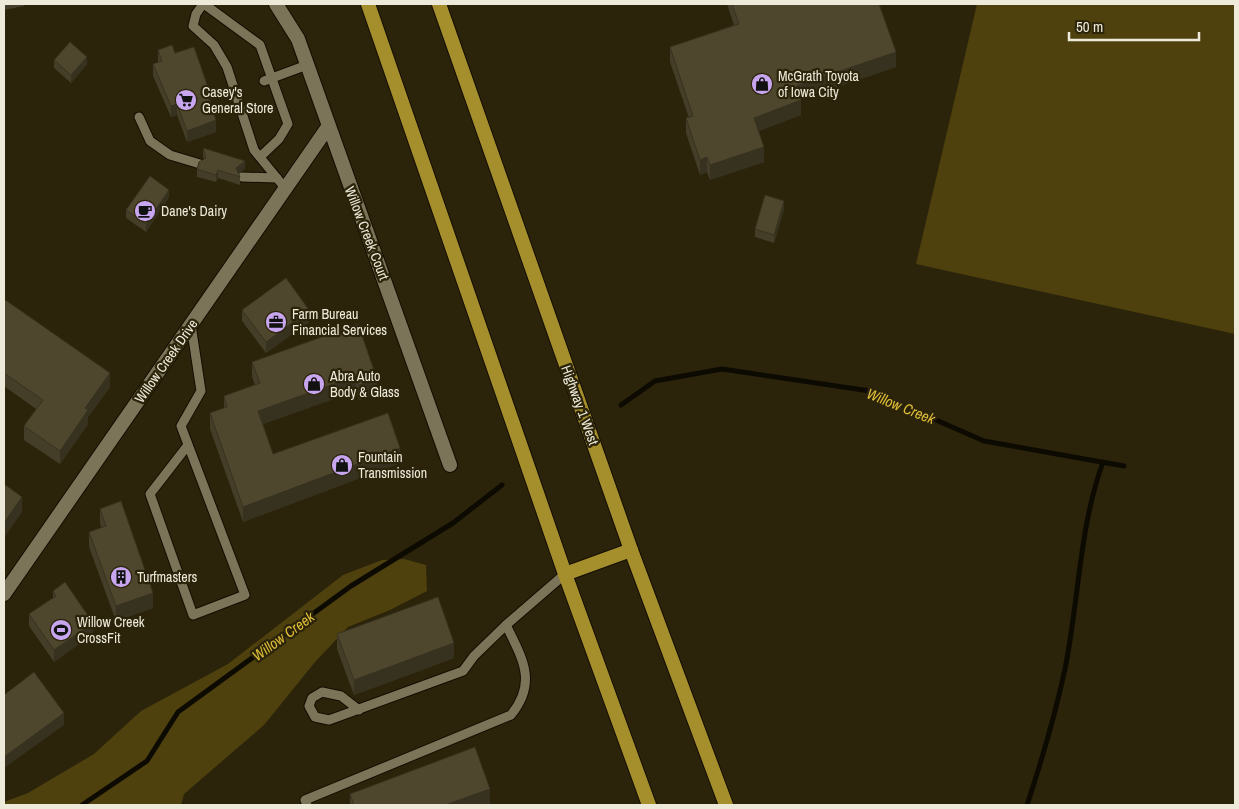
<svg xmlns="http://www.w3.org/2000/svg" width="1239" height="809" font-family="'Archivo Narrow',sans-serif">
<rect width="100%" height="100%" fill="#2b240a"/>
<g fill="#4e410e">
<path d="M977 4H1235V334L916 264Z"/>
<path d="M404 559 426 565 427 591 390 610 348 627 315 662 264 725 184 794 181 805H4V802L28 793 94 754 141 711 228 664 343 575 382 560Z"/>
</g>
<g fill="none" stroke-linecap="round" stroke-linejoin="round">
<g stroke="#0d0a02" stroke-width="5">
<path d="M621 405 655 381 722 369 870 391 984 441 1124 466"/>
<path d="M82 805 147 761 178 712 351 586 453 523 502 485"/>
<path d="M1027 805C1042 760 1055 715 1065 669 1079 600 1079 528 1103 462"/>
</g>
<g stroke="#140d00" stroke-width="11">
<g id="service">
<path d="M203 4 196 14 193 26 214 45 227 67 254 150 285 188"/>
<path d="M204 4 260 45 288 124 279 139 260 157"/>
<path d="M264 81 307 65"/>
<path d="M139 117 150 141 170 155 200 164"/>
<path d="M242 177 277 178"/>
<path d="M188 445 150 494 193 615 245 595 181 426 201 391 191 325"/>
<path d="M359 710 341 696 322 692 312 698 309 706 315 717 329 720 463 671 474 656 506 625 565 574"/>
<path d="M307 805 305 800 511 715C538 682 522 658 506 625"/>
</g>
</g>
<g stroke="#140d00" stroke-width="16">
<g id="minor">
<path d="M276 4 298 39 450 465"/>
<path d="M4 594 328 127"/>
</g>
</g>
<g stroke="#140d00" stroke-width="16">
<g id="primary">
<path d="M368 4 565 574 649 805"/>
<path d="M439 4 631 550 726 805"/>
<path d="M565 574 631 550"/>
</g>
</g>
<use href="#service" stroke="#7c7458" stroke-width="9"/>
<use href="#minor" stroke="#7c7458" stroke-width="14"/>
<use href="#primary" stroke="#a58f2d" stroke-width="14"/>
</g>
<g fill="#443d27">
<path d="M4 4H24V6L4 10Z"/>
<path d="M727 4H879L896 67 801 99V115L759 131 764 162 710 180 707 172 700 175 686 133V118H689L670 62V47L734 25Z"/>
<path d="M158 50 175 53 211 106 216 132 187 142 177 115 171 117 153 76V64L158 63Z"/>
<path d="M54 60 87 64 71 83 54 68Z"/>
<path d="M203 148 245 168 239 174 240 177V185L218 178 216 182 197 177V169L204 159 203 156Z"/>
<path d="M169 197 146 232 126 218V210Z"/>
<path d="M784 209 774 243 755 237V229Z"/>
<path d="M4 299 110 387 88 417V424L60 464 24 440V426L36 409 4 386Z"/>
<path d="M242 310 309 322 266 353 242 321Z"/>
<path d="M358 324 377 394 359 400 356 391 263 424 273 454 400 463 243 522 210 429V413L224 408V396L255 385 252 377V362Z"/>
<path d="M100 509 153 608 116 621 89 547V532L102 528 100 524Z"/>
<path d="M53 591 93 634 54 662 29 626V614L53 598Z"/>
<path d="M337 634 454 658 354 695 337 649Z"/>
<path d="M350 794 490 804 486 805H350Z"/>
</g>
<g fill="#373220">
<path d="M896 52V67L796 101V86Z"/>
<path d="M87 57V64L71 83V75Z"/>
<path d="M211 96V107L208 97Z"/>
<path d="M801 100V115L754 133V118Z"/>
<path d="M177 104V115L171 117V106Z"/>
<path d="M216 120V132L187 142V131Z"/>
<path d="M764 147V162L710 180V165Z"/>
<path d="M707 157V172L700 175V160Z"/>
<path d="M245 161V168L236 176V168Z"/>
<path d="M218 170V178L216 182V175Z"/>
<path d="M169 190V197L146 232V224Z"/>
<path d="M784 201V209L774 243V235Z"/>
<path d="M309 310V322L266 353V342Z"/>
<path d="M110 373V387L88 417V424L60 464V451L85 408Z"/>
<path d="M356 376V391L258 426V411Z"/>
<path d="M377 379V394L359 400V385Z"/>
<path d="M400 448V463L243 522V507Z"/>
<path d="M22 497V512L4 538V523Z"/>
<path d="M153 593V608L116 621V606Z"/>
<path d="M93 623V634L54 662V650Z"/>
<path d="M454 643V658L354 695V680Z"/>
<path d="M64 713V725L4 768V757Z"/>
<path d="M490 789V804L486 805H445Z"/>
</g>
<g fill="#4f472d" stroke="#373220">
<path d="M732 4H879L896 52 796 86 801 100 754 118 764 147 710 165 707 157 700 160 686 118 693 116 670 47 739 24Z"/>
<path d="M70 42 87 57 71 75 54 60Z"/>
<path d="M172 45 175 53 194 47 211 96 208 97 216 120 187 131 177 104 171 106 153 64 162 61 158 50Z"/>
<path d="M203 148 245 161 236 168 240 177 218 170 216 175 197 169 199 162 206 158Z"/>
<path d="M150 176 169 190 146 224 126 210Z"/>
<path d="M765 195 784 201 774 235 755 229Z"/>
<path d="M286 278 309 310 266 342 242 310Z"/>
<path d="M4 299 110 373 85 408 88 410 60 451 24 426 43 400 4 373Z"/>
<path d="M358 324 377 379 359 385 356 376 258 411 273 454 388 413 400 448 243 507 210 413 227 407 224 396 260 383 252 362Z"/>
<path d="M4 484 22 497 4 523Z"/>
<path d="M121 501 153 593 116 606 89 532 106 526 100 509Z"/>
<path d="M65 582 93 623 54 650 29 614 56 596 53 591Z"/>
<path d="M438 597 454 643 354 680 337 634Z"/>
<path d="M34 672 64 713 4 757V695Z"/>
<path d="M475 747 490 789 445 805H354L350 794Z"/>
</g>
<defs>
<g id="shop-disc" transform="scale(1.125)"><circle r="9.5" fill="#c7a6ef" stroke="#2b240a"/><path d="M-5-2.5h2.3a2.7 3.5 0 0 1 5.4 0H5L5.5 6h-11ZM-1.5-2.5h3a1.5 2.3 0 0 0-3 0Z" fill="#111"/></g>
<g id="supermarket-disc" transform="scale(1.125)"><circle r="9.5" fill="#c7a6ef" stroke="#2b240a"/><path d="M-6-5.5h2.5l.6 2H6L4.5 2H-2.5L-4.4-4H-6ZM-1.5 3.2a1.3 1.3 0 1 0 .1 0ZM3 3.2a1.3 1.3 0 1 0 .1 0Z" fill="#111"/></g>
<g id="cafe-disc" transform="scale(1.125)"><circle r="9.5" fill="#c7a6ef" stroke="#2b240a"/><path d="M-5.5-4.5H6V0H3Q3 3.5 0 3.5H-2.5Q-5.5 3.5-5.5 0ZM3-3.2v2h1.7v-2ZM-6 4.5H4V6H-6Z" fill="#111"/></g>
<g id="office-disc" transform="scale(1.125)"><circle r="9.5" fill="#c7a6ef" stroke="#2b240a"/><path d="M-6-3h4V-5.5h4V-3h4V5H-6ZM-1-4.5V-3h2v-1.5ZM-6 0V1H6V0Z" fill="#111"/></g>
<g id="building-disc" transform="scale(1.125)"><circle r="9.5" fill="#c7a6ef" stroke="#2b240a"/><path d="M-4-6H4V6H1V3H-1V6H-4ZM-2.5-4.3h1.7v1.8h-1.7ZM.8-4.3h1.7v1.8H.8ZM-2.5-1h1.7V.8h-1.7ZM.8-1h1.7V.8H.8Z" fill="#111"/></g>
<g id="stadium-disc" transform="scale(1.125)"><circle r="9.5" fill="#c7a6ef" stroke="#2b240a"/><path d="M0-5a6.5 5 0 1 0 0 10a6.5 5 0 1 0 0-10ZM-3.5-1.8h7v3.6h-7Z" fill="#111"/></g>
</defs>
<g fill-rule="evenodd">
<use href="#shop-disc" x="762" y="84"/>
<use href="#supermarket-disc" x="186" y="100"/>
<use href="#cafe-disc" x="145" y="211"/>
<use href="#office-disc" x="276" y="322"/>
<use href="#shop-disc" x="314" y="384"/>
<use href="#shop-disc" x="342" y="465"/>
<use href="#building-disc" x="121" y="577"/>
<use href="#stadium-disc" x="61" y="630"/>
</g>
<g text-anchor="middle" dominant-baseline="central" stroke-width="4.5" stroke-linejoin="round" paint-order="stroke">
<g font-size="14" fill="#eeeada" stroke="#2b240a" text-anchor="start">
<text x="778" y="76">McGrath Toyota<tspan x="778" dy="16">of Iowa City</tspan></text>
<text x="202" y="92">Casey's<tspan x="202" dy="16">General Store</tspan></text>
<text x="161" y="211">Dane's Dairy</text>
<text x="292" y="314">Farm Bureau<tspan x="292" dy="16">Financial Services</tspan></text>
<text x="330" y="376">Abra Auto<tspan x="330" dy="16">Body &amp; Glass</tspan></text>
<text x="358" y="457">Fountain<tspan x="358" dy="16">Transmission</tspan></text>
<text x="137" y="577">Turfmasters</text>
<text x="77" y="622">Willow Creek<tspan x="77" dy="16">CrossFit</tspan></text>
</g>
<g font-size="14" fill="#eeeada" stroke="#2b240a">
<text transform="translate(367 233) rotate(69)">Willow Creek Court</text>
<text transform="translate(166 361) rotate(-55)">Willow Creek Drive</text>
<text transform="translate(580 405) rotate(70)">Highway 1 West</text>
</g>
<g font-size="15" font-style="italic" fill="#debd37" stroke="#2b240a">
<text transform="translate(901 406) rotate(22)">Willow Creek</text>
<text transform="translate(283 636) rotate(-36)">Willow Creek</text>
</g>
</g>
<rect width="1239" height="809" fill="none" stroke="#eeeada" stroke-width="10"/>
<path d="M1069 32v8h130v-8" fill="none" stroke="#eeeada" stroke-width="2.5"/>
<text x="1076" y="32" font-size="15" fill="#eeeada" stroke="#2b240a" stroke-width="4" paint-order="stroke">50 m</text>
</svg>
